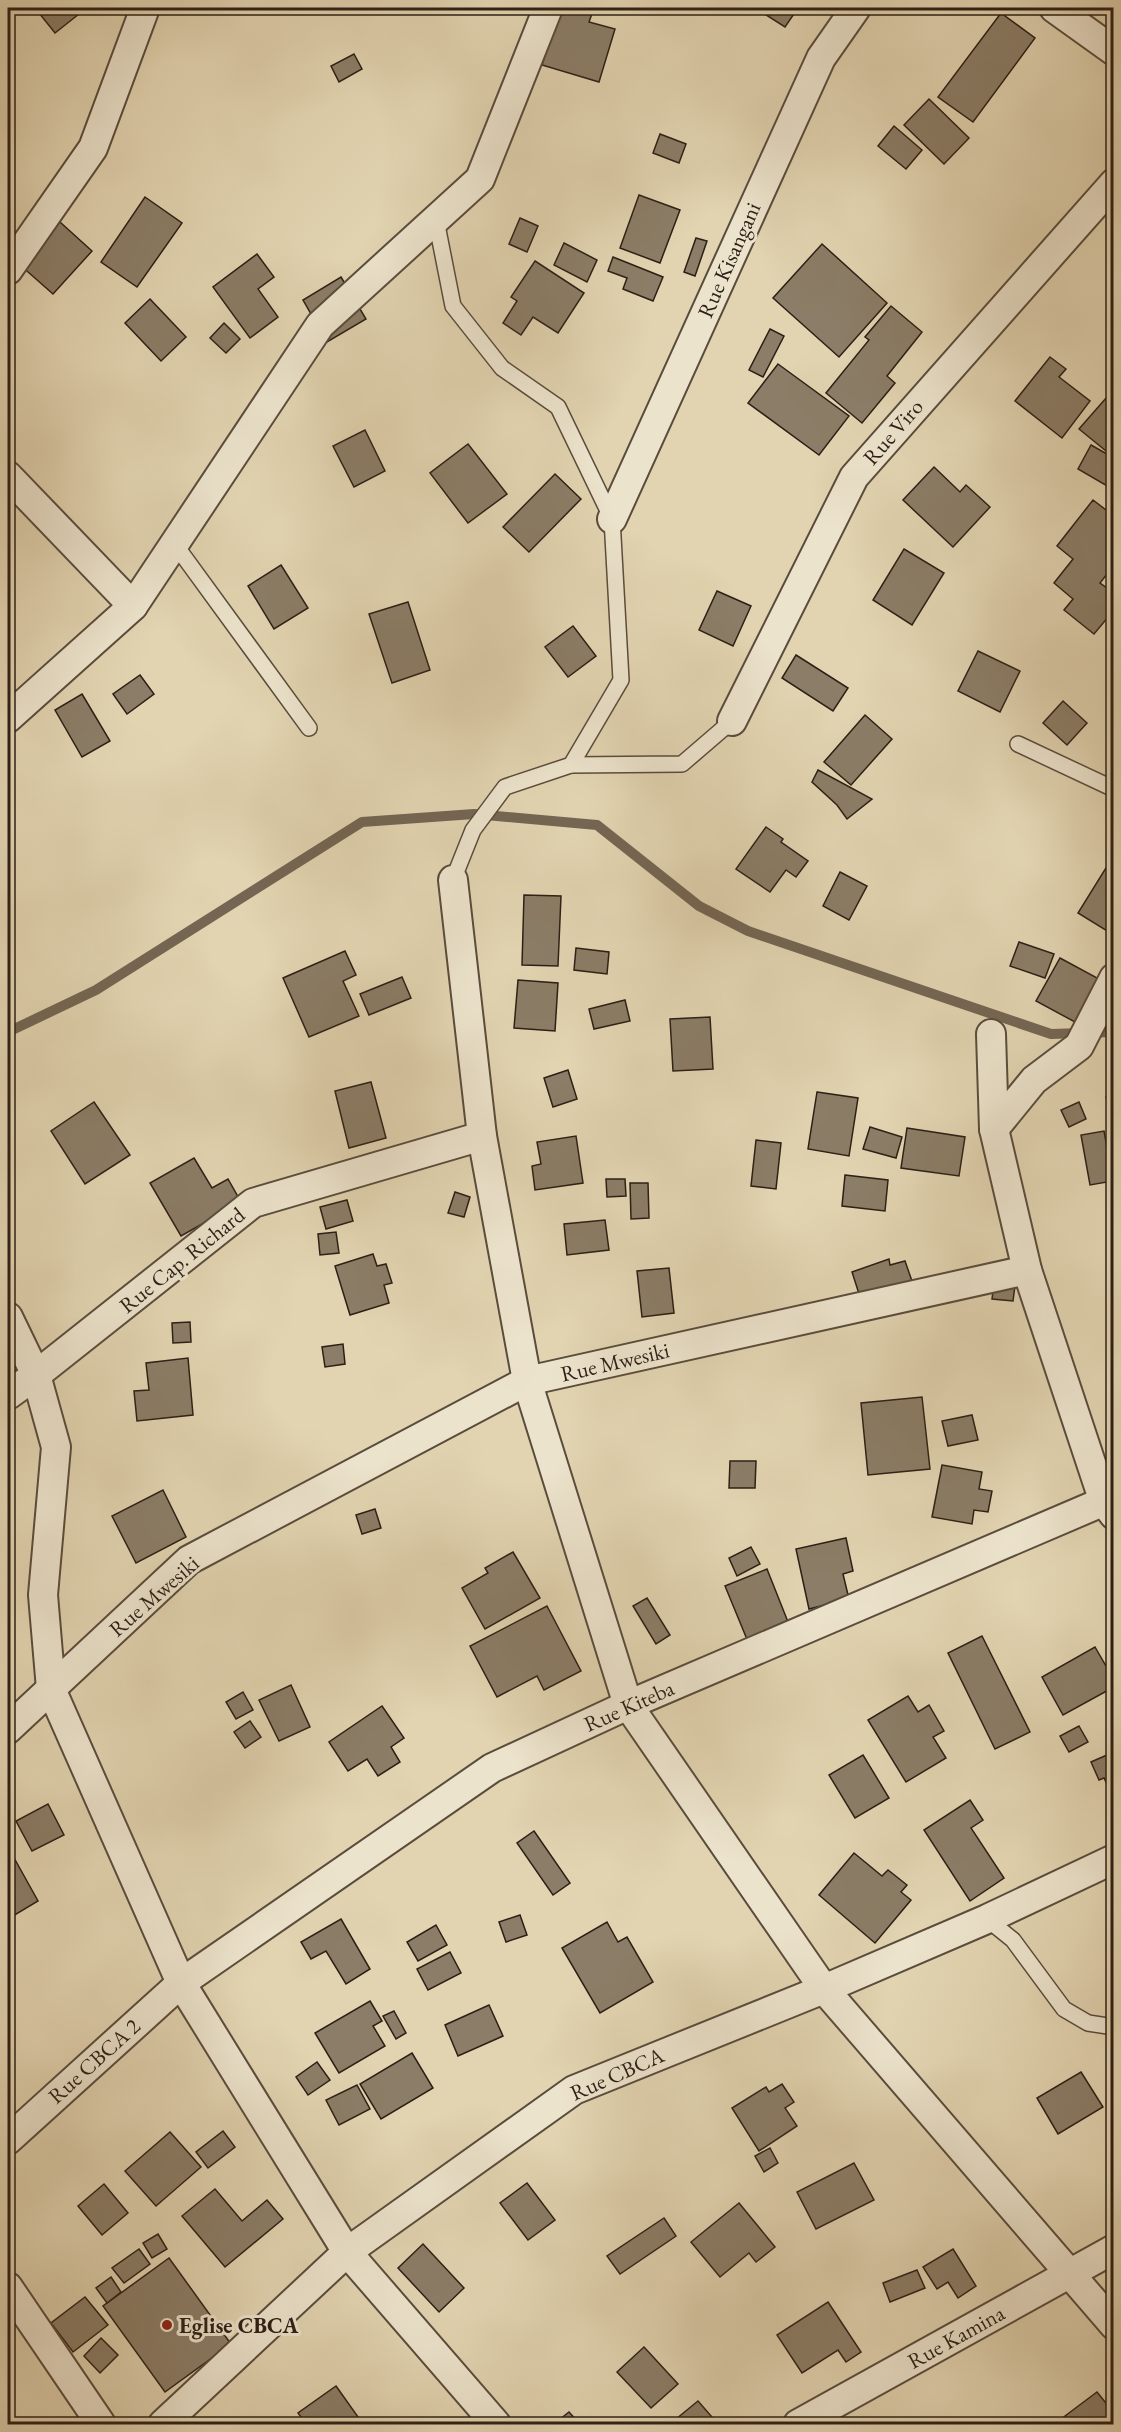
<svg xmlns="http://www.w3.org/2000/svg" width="1121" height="2432" font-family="'EB Garamond',serif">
<rect width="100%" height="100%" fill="#e2d4b1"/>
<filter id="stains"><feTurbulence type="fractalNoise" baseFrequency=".00333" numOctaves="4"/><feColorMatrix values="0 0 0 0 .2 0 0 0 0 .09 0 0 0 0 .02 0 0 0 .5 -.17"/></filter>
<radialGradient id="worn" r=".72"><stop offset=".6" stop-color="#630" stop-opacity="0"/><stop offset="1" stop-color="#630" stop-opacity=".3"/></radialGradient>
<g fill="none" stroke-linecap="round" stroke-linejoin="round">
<path stroke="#746653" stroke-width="10" d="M8 1032 96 990 362 822 474 814 597 825 699 906 748 931 1051 1034 1114 1032"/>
</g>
<g fill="#8b7d67" stroke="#2c1f16" stroke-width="1.5">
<path d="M35 8H82L84 10 55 33Z"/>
<path d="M559 8H594L589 22 615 29 599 82 542 65Z"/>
<path d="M767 8H798L785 27 763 13Z"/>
<path d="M1001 13 1035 38 973 122 938 97Z"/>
<path d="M354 54 362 69 339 82 331 66Z"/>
<path d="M929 99 969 138 944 164 904 125Z"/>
<path d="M894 126 922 150 906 169 878 146Z"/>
<path d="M660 134 686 144 679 163 653 153Z"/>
<path d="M639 195 680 210 660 263 620 248Z"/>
<path d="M145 197 182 223 137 287 101 262Z"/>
<path d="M50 213 92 251 53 294 11 257Z"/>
<path d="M520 218 538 226 527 252 509 244Z"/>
<path d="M696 238 707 241 695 276 684 272Z"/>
<path d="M564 243 597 260 587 282 554 265Z"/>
<path d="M822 244 887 303 839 357 773 298Z"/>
<path d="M257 254 274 277 258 289 278 317 250 338 213 287Z"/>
<path d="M613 257 663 277 653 301 623 289 627 278 608 271Z"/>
<path d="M535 261 584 293 558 333 533 317 521 335 503 323 517 301 511 297Z"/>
<path d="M341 277 366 319 327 342 303 300Z"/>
<path d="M150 299 186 337 161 361 125 323Z"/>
<path d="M891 306 922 332 887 376 895 383 862 423 826 393 869 340 865 337Z"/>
<path d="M224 323 240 339 226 353 210 338Z"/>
<path d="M770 329 784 336 763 377 749 370Z"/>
<path d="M1050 357 1066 369 1059 377 1090 401 1062 438 1015 401Z"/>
<path d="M778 364 849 416 819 455 748 403Z"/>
<path d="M1114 389V452L1111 455 1079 429Z"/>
<path d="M365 430 385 471 354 487 333 446Z"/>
<path d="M468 444 507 494 468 523 430 473Z"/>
<path d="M1091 445 1114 458V490L1078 469Z"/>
<path d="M934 467 960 492 966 485 990 507 953 547 903 500Z"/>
<path d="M555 474 581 499 529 552 503 527Z"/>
<path d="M1093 500 1114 516V565L1100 583 1114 593V610L1094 634 1064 610 1073 599 1054 583 1073 559 1057 546Z"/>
<path d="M904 549 944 573 912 625 873 600Z"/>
<path d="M281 565 308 608 274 629 248 586Z"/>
<path d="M717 591 751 606 733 646 699 630Z"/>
<path d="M408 602 430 670 392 683 369 614Z"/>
<path d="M573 626 596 656 568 677 545 647Z"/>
<path d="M978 651 1020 671 1000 712 958 691Z"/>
<path d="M796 655 848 688 833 711 782 678Z"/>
<path d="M140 675 154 694 127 714 113 694Z"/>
<path d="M82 694 110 741 82 757 55 710Z"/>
<path d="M1063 701 1087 723 1067 745 1043 723Z"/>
<path d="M865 715 892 739 851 785 824 762Z"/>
<path d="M818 770 872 799 847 819 837 805 812 782Z"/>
<path d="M766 827 783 839 781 842 808 861 796 877 786 870 770 892 736 869Z"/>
<path d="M1109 863 1114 866 1112 934 1078 913Z"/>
<path d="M840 872 867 886 849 920 823 906Z"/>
<path d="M524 895 561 896 558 966 522 965Z"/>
<path d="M1019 942 1054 954 1045 978 1010 966Z"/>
<path d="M576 948 609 952 607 974 574 970Z"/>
<path d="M345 951 356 975 343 981 359 1016 309 1037 283 978Z"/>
<path d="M1060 958 1099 979 1075 1022 1036 1001Z"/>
<path d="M402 977 411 998 369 1015 360 994Z"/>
<path d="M518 980 558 983 555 1031 514 1028Z"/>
<path d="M625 1000 630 1021 594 1029 589 1009Z"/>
<path d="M710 1017 713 1069 673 1071 670 1019Z"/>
<path d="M568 1070 577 1099 553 1107 544 1078Z"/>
<path d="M371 1082 386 1138 349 1148 335 1091Z"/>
<path d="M817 1092 858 1098 849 1156 808 1149Z"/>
<path d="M1114 1096V1121L1112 1122 1106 1097Z"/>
<path d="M94 1102 130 1155 85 1184 51 1131Z"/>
<path d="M1079 1102 1086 1119 1069 1127 1061 1110Z"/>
<path d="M870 1127 902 1137 896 1158 863 1149Z"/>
<path d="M907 1128 965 1137 959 1176 901 1168Z"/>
<path d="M1104 1131 1113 1181 1090 1185 1081 1135Z"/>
<path d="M576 1136 583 1183 535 1190 532 1166 541 1164 537 1142Z"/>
<path d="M756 1140 781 1143 776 1189 751 1186Z"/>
<path d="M194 1158 212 1188 228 1179 241 1202 181 1236 150 1183Z"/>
<path d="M845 1175 888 1180 885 1211 842 1206Z"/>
<path d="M606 1179H625L626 1196 607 1197Z"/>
<path d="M630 1183H648L649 1218 631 1219Z"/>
<path d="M455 1192 470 1197 464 1217 448 1213Z"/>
<path d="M347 1200 353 1221 326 1229 320 1207Z"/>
<path d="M605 1220 609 1250 567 1255 564 1224Z"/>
<path d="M336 1232 339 1253 320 1255 318 1234Z"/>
<path d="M373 1254 377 1266 386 1264 392 1283 384 1285 389 1303 350 1315 335 1266Z"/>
<path d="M889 1259 890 1265 905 1261 913 1284 861 1300 852 1272Z"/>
<path d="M669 1268 674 1313 642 1317 637 1271Z"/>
<path d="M995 1276 1016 1278 1013 1301 992 1299Z"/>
<path d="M190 1322 191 1342 173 1343 172 1323Z"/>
<path d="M343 1344 345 1364 325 1367 322 1347Z"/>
<path d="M188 1358 193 1415 137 1421 134 1391 149 1390 146 1363Z"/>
<path d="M922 1397 930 1469 868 1475 861 1403Z"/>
<path d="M972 1415 978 1440 948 1446 942 1421Z"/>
<path d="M730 1461H756L755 1488H729Z"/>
<path d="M942 1465 982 1472 979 1489 992 1491 988 1512 974 1510 972 1524 932 1517Z"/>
<path d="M163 1490 186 1537 136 1563 112 1516Z"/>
<path d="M375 1509 381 1528 362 1534 356 1515Z"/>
<path d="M846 1538 853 1571 843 1574 849 1599 809 1609 796 1549Z"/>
<path d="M751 1547 760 1564 737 1576 729 1558Z"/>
<path d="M513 1552 540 1598 485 1629 462 1588 488 1573 485 1568Z"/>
<path d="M767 1569 792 1632 751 1649 725 1586Z"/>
<path d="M647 1598 670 1635 656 1644 633 1606Z"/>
<path d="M547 1606 581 1671 544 1690 537 1676 497 1697 470 1646Z"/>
<path d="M982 1636 1030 1732 995 1749 948 1653Z"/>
<path d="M1095 1647 1114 1680V1687L1063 1715 1042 1677Z"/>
<path d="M291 1685 310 1727 279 1741 259 1700Z"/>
<path d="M243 1692 253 1710 236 1719 226 1702Z"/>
<path d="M908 1696 918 1712 929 1705 944 1731 933 1737 946 1758 906 1782 868 1720Z"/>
<path d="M382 1706 404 1738 391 1747 400 1762 378 1776 367 1759 348 1771 329 1742Z"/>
<path d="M250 1721 261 1737 245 1748 234 1732Z"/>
<path d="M1079 1726 1088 1742 1069 1752 1060 1736Z"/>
<path d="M1114 1752V1794L1112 1795 1104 1778 1099 1780 1091 1762Z"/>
<path d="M863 1755 889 1798 855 1818 829 1775Z"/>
<path d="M970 1800 983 1820 971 1828 1004 1878 970 1901 924 1830Z"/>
<path d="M48 1804 64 1835 32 1851 16 1821Z"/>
<path d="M534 1831 570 1883 553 1895 517 1843Z"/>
<path d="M854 1853 882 1876 888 1870 907 1885 901 1892 911 1900 875 1943 819 1895Z"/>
<path d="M13 1856 38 1901 8 1919V1859Z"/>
<path d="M520 1915 527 1935 506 1942 499 1922Z"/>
<path d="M341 1919 370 1969 346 1984 326 1951 311 1959 301 1942Z"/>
<path d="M607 1922 618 1942 627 1937 653 1982 600 2013 562 1948Z"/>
<path d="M436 1925 447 1945 418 1961 407 1942Z"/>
<path d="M450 1952 461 1973 428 1990 417 1969Z"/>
<path d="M370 2001 382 2021 373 2026 385 2046 339 2073 315 2033Z"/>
<path d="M489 2005 503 2036 458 2056 445 2025Z"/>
<path d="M394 2011 406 2033 396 2039 383 2016Z"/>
<path d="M412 2053 433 2088 381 2119 360 2084Z"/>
<path d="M317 2062 330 2080 308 2095 296 2077Z"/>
<path d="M1081 2072 1103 2107 1058 2134 1037 2098Z"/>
<path d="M782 2084 794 2102 785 2108 797 2126 759 2151 732 2108 766 2087 769 2092Z"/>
<path d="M357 2085 370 2109 339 2125 326 2100Z"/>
<path d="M223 2131 235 2147 208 2168 196 2152Z"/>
<path d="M170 2132 201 2167 156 2206 125 2171Z"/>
<path d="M770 2148 778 2163 764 2172 755 2156Z"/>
<path d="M854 2163 874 2200 816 2229 797 2192Z"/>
<path d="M527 2183 555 2220 528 2240 500 2203Z"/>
<path d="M104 2184 128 2213 102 2235 78 2206Z"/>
<path d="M215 2189 242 2221 267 2200 283 2219 225 2267 182 2216Z"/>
<path d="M739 2203 775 2247 756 2262 749 2253 720 2277 691 2242Z"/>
<path d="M664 2218 676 2236 620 2274 607 2256Z"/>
<path d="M158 2234 167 2249 152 2258 143 2243Z"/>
<path d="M423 2244 464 2288 439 2312 398 2268Z"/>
<path d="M139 2249 150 2264 124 2283 112 2268Z"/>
<path d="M953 2249 976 2286 958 2298 948 2282 937 2289 923 2267Z"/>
<path d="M169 2258 231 2344 165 2392 103 2306Z"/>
<path d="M917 2270 925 2288 890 2302 883 2283Z"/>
<path d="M111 2277 121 2292 107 2303 96 2288Z"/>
<path d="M85 2297 108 2325 73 2352 51 2323Z"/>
<path d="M828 2302 861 2352 846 2362 838 2350 802 2373 777 2335Z"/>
<path d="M101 2338 118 2355 100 2373 84 2356Z"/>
<path d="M644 2347 678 2384 651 2408 617 2372Z"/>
<path d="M336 2386 363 2424H306L298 2413Z"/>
<path d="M1097 2392 1114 2413V2422L1110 2424H1059L1057 2422Z"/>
<path d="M698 2401 718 2424H670Z"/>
<path d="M569 2412 580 2424H554Z"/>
</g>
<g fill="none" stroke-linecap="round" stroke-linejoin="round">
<g stroke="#5a4c3d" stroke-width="18">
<g id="service">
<path d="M436 220 453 306 502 368 558 407 612 519 621 680 571 765 505 787 473 830 453 880"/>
<path d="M174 543 309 728"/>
<path d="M1018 744 1114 789"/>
<path d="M571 765 682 764 732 721"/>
<path d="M987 1919 1013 1940 1064 2009 1088 2023 1114 2027"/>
</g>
</g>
<g stroke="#5a4c3d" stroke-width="32">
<g id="minor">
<path d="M1054 8 1114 51"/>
<path d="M8 270 93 148 145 8"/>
<path d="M8 476 133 606"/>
<path d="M612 519 821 58 856 8"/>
<path d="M8 718 133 606 320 325 480 179 548 8"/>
<path d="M732 721 854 477 1114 183"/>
<path d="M453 880 482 1136 527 1381 628 1705 824 1989 1114 2325"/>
<path d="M991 1034 994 1129 1027 1270 1104 1502 1114 1515"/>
<path d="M994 1129 1034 1080 1079 1046 1114 978"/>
<path d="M8 1317 36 1375 56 1447 43 1595 51 1689 181 1983 347 2252 496 2424"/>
<path d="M8 1395 36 1375 253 1203 482 1136"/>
<path d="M8 1729 189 1560 527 1381 1027 1270"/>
<path d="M8 2140 181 1983 492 1768 628 1705 1114 1497"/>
<path d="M8 2287 101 2424"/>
<path d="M163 2424 347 2252 574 2090 824 1989 987 1919 1114 1859"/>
<path d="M798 2424 1114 2249"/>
</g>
</g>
<use href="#service" stroke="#ece3cc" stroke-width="15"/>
<use href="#minor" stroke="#ece3cc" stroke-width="28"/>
</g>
<circle fill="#8f2418" stroke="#ece3cc" stroke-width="2" cx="167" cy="2325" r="6"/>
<g text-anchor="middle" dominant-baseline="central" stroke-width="6" stroke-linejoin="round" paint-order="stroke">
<g font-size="22" fill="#2c1f16" stroke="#ece3cc">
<text transform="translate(729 260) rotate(-66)">Rue Kisangani</text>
<text transform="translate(893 432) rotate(-49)">Rue Viro</text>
<text transform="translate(182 1260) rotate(-39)">Rue Cap. Richard</text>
<text transform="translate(615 1362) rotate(-13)">Rue Mwesiki</text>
<text transform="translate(154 1596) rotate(-41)">Rue Mwesiki</text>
<text transform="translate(629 1706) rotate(-24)">Rue Kiteba</text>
<text transform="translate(94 2061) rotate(-42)">Rue CBCA 2</text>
<text transform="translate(617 2074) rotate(-24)">Rue CBCA</text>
<text transform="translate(956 2337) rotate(-29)">Rue Kamina</text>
</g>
<g font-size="22" font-weight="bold" fill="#2c1f16" stroke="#ece3cc" text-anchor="start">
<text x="179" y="2325">Eglise CBCA</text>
</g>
</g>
<rect width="1121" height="2432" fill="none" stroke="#e2d4b1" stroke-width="30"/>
<rect x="9" y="9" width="1103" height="2414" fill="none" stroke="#2c1f16" stroke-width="3"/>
<rect x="15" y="15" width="1091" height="2402" fill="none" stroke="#2c1f16" stroke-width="1.5"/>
<rect width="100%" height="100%" filter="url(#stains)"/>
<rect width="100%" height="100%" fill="url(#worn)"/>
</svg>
